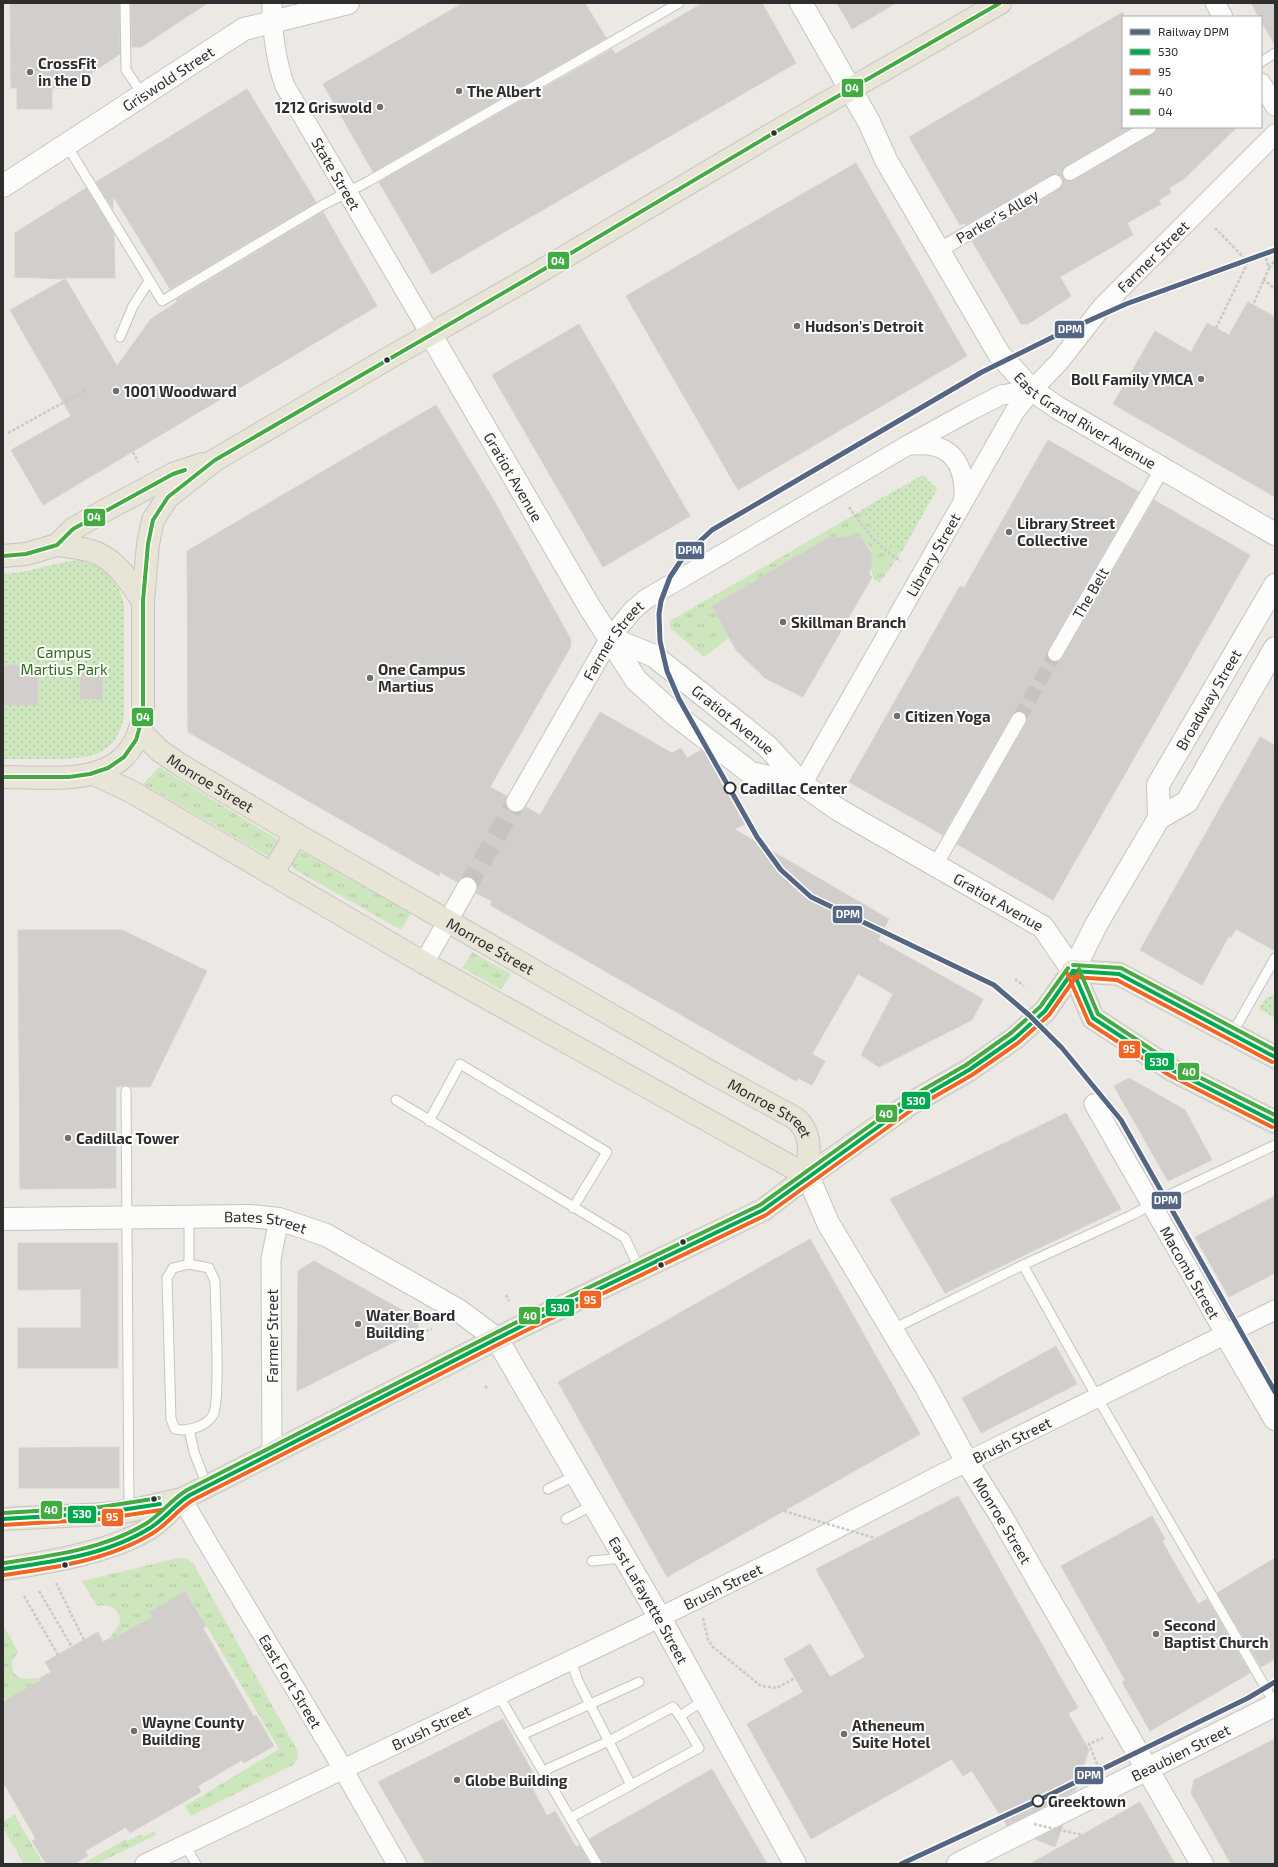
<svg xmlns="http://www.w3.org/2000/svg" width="1278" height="1867" font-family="'Exo 2',sans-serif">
<defs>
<pattern id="grass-tufts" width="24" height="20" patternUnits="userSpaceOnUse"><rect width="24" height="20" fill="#cee6be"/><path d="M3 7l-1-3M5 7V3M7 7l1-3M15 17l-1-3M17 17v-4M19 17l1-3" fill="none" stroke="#b1c6a4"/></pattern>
<pattern id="park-dots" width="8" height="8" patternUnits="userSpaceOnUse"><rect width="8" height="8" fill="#cee6be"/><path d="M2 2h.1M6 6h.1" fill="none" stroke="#b1c6a4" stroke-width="1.8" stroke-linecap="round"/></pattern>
</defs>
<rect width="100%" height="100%" fill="#ece8e4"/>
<g fill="url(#grass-tufts)">
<path d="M923 475 937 489 902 551 880 582 874 580C873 576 871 571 871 568 871 563 873 560 872 555 869 537 849 531 835 541L831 537 712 606 729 638 704 657 670 628V621Z"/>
<path d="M159 767 279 840 272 856 269 857 143 784Z"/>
<path d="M297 852H302L411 913 401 930 294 869 290 862Z"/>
<path d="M472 952 511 974 501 990 463 968Z"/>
<path d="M178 1558H185L193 1563 297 1750C299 1757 298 1761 293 1765L191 1816 185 1806 279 1749 186 1591 149 1612 152 1617 111 1640 110 1638 120 1623C120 1608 110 1604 97 1606L82 1581Z"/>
<path d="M3 1624 18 1652 12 1661C12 1682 25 1679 40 1678L41 1680 6 1701 3 1695Z"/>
<path d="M15 1815 43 1864H24L3 1828V1821Z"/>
<path d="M155 1831 156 1835 96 1864H82L126 1839 127 1841 142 1834 143 1837Z"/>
</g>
<g fill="url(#park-dots)">
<path d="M923 475 937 489 902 551C882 544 870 528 861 510Z"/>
<path d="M78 560C103 566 119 579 124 605V717C115 757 88 759 53 759 36 759 20 759 3 759V574C29 573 52 563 78 560Z"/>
<path d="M1275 994V1018L1259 1009 1265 999Z"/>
</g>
<g fill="#d1cecb" stroke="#d7d4d0">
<path d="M10 3H119L120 54 69 88H52V109H17V88H11Z"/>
<path d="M131 3H208L141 47H132Z"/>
<path d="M463 3H585L606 38 373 172 323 84Z"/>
<path d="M703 3H762L796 63 432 274 379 182 612 49 615 54Z"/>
<path d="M837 3H896L852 29Z"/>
<path d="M1251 3H1275V45L1261 21V17H1259Z"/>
<path d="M1123 12V127H1132L1066 166 1062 173 1063 178 1070 181 1074 180 1153 134 1157 127H1237L1184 179 1169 188 1171 193 1159 200 1161 204 1127 223 1133 235 1060 277 1071 296 1028 324H1021L972 241 1059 189 1063 182 1062 177 1055 174 1051 175 965 225 964 223 960 225 909 137Z"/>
<path d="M247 89 316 202 170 289 113 196V209L96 182Z"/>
<path d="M856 163 967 356 738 490 626 296Z"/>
<path d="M86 188 114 233 115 278H65L117 366 151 319 177 302 176 300 323 212 377 306 43 505 11 450 71 416 10 310 65 279 15 277V233Z"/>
<path d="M1248 302 1275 317V497L1113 404 1155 331 1191 352 1207 323 1229 335Z"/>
<path d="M579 324 690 516 603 567 492 375Z"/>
<path d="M436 405 493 499 571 640 570 648 490 787 507 796 505 802 507 808 511 812 516 813 522 811 526 807 540 815 600 712 672 753 681 748 687 758 701 750 712 759 748 823 734 829 889 919 878 940 983 999 972 1020 879 1067 861 1055 893 994 858 974 812 1054 825 1061 812 1085 798 1078 796 1081 490 905 492 901 476 893 478 887 473 878 467 876 461 878 457 882 440 872 439 876 188 732 187 551Z"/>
<path d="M1048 440 1139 492 1048 650 1047 658 1051 662H1059L1062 658 1154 500 1250 555 1053 900 957 844 1026 723 1027 719 1024 712 1019 711 1012 715 943 835 849 782 960 586 964 588Z"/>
<path d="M831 536 833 538 849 536H856L863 540 872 554V561L869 574 872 577 803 697 765 678 736 650 712 606Z"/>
<rect x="3" y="665" width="35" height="40"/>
<path d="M100 670 103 685 102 700 80 699V671Z"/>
<path d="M1260 737 1275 745V951L1236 929 1231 937 1229 936 1202 985 1140 950Z"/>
<path d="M18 930H122L207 971 150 1087H130L126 1085 116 1087V1188L20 1189Z"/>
<path d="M1129 1078 1185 1110 1212 1160 1168 1181 1114 1086Z"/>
<path d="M1066 1113 1121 1209 945 1293 890 1199Z"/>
<path d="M1275 1196V1273L1229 1297 1195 1237Z"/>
<path d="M810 1239 920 1434 667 1577 558 1382Z"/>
<path d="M18 1243H118V1368H18V1328H81V1289L18 1290Z"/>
<path d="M314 1261 418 1319V1330L297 1391 298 1271Z"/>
<path d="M1056 1346 1077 1384 981 1433 962 1398Z"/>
<path d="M119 1447V1488H19V1448Z"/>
<path d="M958 1496 1078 1708 1068 1713 1089 1750 1075 1791 1007 1826 972 1771 963 1776 952 1759 811 1839 747 1724 803 1692 784 1659 810 1644 830 1677 865 1657 816 1569Z"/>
<path d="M1152 1516 1165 1539 1162 1541 1198 1604 1207 1599 1250 1673 1150 1731 1122 1682 1125 1680 1061 1566Z"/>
<path d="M1275 1558V1659L1261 1667 1217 1593Z"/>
<path d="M185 1591 206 1626 203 1628 254 1717 256 1715 274 1746 244 1763 242 1760 198 1786 201 1792 130 1833 126 1827 85 1851 88 1856 74 1864H46L32 1841 36 1839 3 1782V1702L41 1680 40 1678 51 1672 45 1662 98 1632 103 1642 110 1638 111 1640 152 1617 149 1612Z"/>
<path d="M503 1719 536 1778 529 1782 547 1816 555 1811 576 1847 579 1845 590 1864H426L378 1782Z"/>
<path d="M1275 1739V1864H1231L1191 1793 1194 1780Z"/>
<path d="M712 1769 767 1864H603L589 1839Z"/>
<path d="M1140 1802 1175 1864H1030Z"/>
<path d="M1063 1825 1055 1847 1035 1839Z"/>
</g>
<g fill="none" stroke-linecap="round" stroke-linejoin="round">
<path stroke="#c6c3c0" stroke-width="14" stroke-dasharray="14 7" stroke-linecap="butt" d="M1019 719 1055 654"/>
<path stroke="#c6c3c0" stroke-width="19" stroke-dasharray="19 10" stroke-linecap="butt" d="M467 887 516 802"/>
<g stroke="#c5c4c5" stroke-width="11">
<g id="service">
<path d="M125 3 126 70 143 95"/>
<path d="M1261 62 1275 53"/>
<path d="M66 144 162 301 321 206 369 181 679 3"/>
<path d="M120 337 133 306 149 281"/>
<path d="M1232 1034 1275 958"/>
<path d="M126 1091 129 1511"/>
<path d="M396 1100 625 1238 640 1270"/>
<path d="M429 1121 460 1064 607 1152 573 1208"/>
<path d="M189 1264 209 1268 215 1281C215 1303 221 1401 213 1415 206 1427 187 1432 175 1429L171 1419 167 1278 173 1268Z"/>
<path d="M189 1264V1218"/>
<path d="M1023 1265 1097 1397 1275 1704"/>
<path d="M893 1329 1023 1265 1132 1215 1167 1196 1275 1145"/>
<path d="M189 1429 194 1452 207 1486"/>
<path d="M548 1489 576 1475"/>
<path d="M566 1519 593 1505"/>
<path d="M592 1561 624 1558"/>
<path d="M571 1661 578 1681 631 1785 699 1748 680 1716 704 1700"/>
<path d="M499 1696 597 1864"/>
<path d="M522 1735 639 1682"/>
<path d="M543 1771 609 1741 673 1707 680 1716"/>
<path d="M570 1818 631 1785"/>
<path d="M185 1845 196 1864"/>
</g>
</g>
<g stroke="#c5c4c5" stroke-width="16">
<g id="pedestrian">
<path d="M1070 173 1149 127"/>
<path d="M938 251 1055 182"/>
<path d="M1055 654 1162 469"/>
<path d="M935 866 1019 719"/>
</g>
</g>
<g stroke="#c5c4c5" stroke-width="21">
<g id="minor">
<path id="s1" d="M272 3C272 32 275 58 285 86L431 335"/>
<path d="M1215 3 1223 17"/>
<path d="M1261 83 1275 106"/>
<path d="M908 445C916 445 926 444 933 446 960 451 965 477 964 500"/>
<path id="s2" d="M802 784 1015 411 1032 390 1059 362 1102 307 1275 134"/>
<path id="s3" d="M516 802 610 638 633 610 646 599 908 445 968 412 1001 395 1032 390"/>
<path d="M424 963 467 887"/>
<path id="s4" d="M1094 1104 1226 1335"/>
<path d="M272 1453 271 1259 279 1219"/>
<path id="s5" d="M182 1499 207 1542 332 1750 397 1864"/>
<path id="s6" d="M145 1864 632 1631 776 1560 940 1475 1275 1310"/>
</g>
</g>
<g stroke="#c5c4c5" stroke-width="24">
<g id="tertiary">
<path id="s7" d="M801 3 869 122 886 160 999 354 1032 390 1058 408 1275 534"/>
<path id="s8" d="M3 186 244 29 348 3"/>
<path id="s9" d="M431 335 589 606 636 680 674 714 751 773 802 784"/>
<path id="s10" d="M610 638 654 656 767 746 802 784 839 810 1043 927 1073 971 1096 925 1159 818 1187 802 1275 648"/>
<path id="s11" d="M1159 818 1158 785 1275 585"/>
<path id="s12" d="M808 1176 828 1223 925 1385 967 1462 1001 1516 1202 1864"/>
<path id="s13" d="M3 1219 250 1216 279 1219 326 1235 458 1310 497 1339 660 1618 795 1864"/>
<path d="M1226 1335 1275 1419"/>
<path id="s14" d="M958 1864 1275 1705"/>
</g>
</g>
<g stroke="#c6c5c4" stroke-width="24">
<g id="primary">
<path d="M57 545C70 547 87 548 99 554 119 564 131 584 143 601"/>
<path d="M3 556 26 554 57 545 73 529 102 512 173 474 203 464"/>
<path id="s15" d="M140 731 160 751 179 764 296 834 714 1074 795 1118C814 1134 808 1153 808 1176"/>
<path d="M94 774 132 792 424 963 808 1176"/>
<path d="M3 777C61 777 130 790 143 716V601L148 544 153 520 168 497 215 460 387 359 529 278 772 134 1000 3"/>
<path d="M272 874 296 834"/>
<path d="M1073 971 1093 1018 1172 1070 1275 1122"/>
<path d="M1073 971 1119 974 1275 1057"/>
<path d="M3 1519 106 1514 129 1511 182 1499 520 1327 763 1210 808 1176 910 1104 969 1070 1015 1038 1045 1011 1073 971"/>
<path d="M3 1569C46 1563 113 1552 150 1528 161 1521 171 1509 182 1500"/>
</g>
</g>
<g stroke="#c9c9c8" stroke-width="2.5" stroke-dasharray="3 2" stroke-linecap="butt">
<path d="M1215 228 1248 262"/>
<path d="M1269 268 1275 260"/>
<path d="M1263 279 1275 289"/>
<path d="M1216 328 1248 262 1265 255 1269 268 1253 305"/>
<path d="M8 433 86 390"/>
<path d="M133 452 138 462"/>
<path d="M849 507C863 528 879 548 901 561"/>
<path d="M1015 979 1024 986"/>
<path d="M506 1295 509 1301"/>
<path d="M421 1332 432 1329"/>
<path d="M485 1386 488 1389"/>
<path d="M56 1583 84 1640"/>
<path d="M39 1591 72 1647"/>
<path d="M24 1596 58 1655"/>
<path d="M703 1618 708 1640 713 1647 761 1686 777 1688 795 1678"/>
<path d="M1099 1769 1089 1744 1103 1738"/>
</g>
<use href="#service" stroke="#fcfcfb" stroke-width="9"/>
<use href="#pedestrian" stroke="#fcfcfb" stroke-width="14"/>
<use href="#minor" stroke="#fcfcfb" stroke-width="19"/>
<use href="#tertiary" stroke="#fcfcfb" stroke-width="22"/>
<use href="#primary" stroke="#e8e4d6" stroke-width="22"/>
<g stroke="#c9c9c8" stroke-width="2.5" stroke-dasharray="3 2" stroke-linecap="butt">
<path d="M784 1511 875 1538"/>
<path d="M1034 1824 1082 1835"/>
</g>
<g stroke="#fff" stroke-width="7">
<g id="bus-1">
<path d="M1073 971 1093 1018 1172 1070 1275 1122"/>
<path d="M1073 971 1119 974 1275 1057"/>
<path d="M3 1519 102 1513 160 1504"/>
<path d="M3 1569C52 1562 107 1555 150 1528 165 1519 175 1504 190 1495L520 1327 763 1210 910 1104 969 1070 1015 1038 1045 1011 1073 971"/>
</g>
</g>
<g stroke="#fff" stroke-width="7">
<g id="bus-2">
<path d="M1067 973 1089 1023 1169 1075 1272 1127"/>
<path d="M1073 977 1117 980 1272 1062"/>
<path d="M3 1525 102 1519 161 1510"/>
<path d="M4 1575C54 1568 109 1560 153 1533 168 1524 178 1509 193 1500L523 1332 766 1215 913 1109 972 1075 1018 1043 1049 1015 1078 974"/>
</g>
</g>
<g stroke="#fff" stroke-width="7">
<g id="bus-3">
<path d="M1073 965 1121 968 1275 1050"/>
<path d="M1079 969 1098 1014 1175 1065 1275 1115"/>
<path d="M3 1513 101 1507 159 1498"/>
<path d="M3 1563C51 1556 105 1549 147 1523 162 1513 172 1499 187 1490L517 1322 760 1205 907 1099 966 1065 1011 1033 1040 1007 1068 968"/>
</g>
</g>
<g stroke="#fff" stroke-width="7">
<g id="bus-4">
<path d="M3 556 26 554 57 545 73 529 173 474 185 470"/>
<path d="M3 777H69L90 774 108 768 124 757 136 740 143 716V601L148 544 153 520 168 497 215 460 529 278 772 134 1000 3"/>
</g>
</g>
<use href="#bus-1" stroke="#00a94e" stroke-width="4"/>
<use href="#bus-2" stroke="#f26522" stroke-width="4"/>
<use href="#bus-3" stroke="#44aa42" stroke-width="4"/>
<use href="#bus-4" stroke="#44aa42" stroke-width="4"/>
<g stroke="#fff" stroke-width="8">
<g id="rail-1">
<path d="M1275 250 1126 304 1059 334 982 372 712 530 684 556 670 577 661 601 659 614 660 641 667 671 679 699 757 837 781 870 811 897 994 985 1029 1015 1062 1048 1121 1120 1275 1392"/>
<path d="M901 1864 1039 1800 1248 1698 1275 1682"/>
</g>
</g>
<use href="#rail-1" stroke="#546684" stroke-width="5"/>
</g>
<g fill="#706f6e" stroke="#fff" stroke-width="1.5">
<circle cx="30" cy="72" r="4"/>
<circle cx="459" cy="91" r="4"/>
<circle cx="380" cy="107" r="4"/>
<circle cx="797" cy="326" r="4"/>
<circle cx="1201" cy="379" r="4"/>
<circle cx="116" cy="391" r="4"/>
<circle cx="1009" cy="532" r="4"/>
<circle cx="783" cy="622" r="4"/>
<circle cx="370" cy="678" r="4"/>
<circle cx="897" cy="716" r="4"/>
<circle cx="68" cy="1138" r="4"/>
<circle cx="358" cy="1324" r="4"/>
<circle cx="1156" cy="1634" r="4"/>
<circle cx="134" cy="1731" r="4"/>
<circle cx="844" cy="1734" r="4"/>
<circle cx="457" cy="1780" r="4"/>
</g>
<g fill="#2e2e2e" stroke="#fff" stroke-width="1.5">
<circle cx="774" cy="133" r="3.5"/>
<circle cx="387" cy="360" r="3.5"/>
<circle cx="683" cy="1242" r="3.5"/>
<circle cx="661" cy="1265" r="3.5"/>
<circle cx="154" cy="1499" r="3.5"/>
<circle cx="65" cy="1565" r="3.5"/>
</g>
<g fill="#fff" stroke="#2e2e2e" stroke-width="2">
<circle cx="730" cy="788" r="5.5"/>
<circle cx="1038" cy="1801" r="5.5"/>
</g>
<g text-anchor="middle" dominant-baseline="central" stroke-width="4" stroke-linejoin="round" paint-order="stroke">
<g font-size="15" font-weight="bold" fill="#2e2e2e" stroke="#fff" text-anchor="start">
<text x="38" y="63">CrossFit<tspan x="38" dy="17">in the D</tspan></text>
<text x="467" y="91">The Albert</text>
<text x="372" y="107" text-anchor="end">1212 Griswold</text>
<text x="805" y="326">Hudson's Detroit</text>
<text x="1193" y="379" text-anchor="end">Boll Family YMCA</text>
<text x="124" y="391">1001 Woodward</text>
<text x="1017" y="523">Library Street<tspan x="1017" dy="17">Collective</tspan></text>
<text x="791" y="622">Skillman Branch</text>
<text x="378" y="669">One Campus<tspan x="378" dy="17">Martius</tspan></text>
<text x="905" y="716">Citizen Yoga</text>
<text x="76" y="1138">Cadillac Tower</text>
<text x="366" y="1315">Water Board<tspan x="366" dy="17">Building</tspan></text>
<text x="1164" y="1625">Second<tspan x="1164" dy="17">Baptist Church</tspan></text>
<text x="142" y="1722">Wayne County<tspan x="142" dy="17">Building</tspan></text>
<text x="852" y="1725">Atheneum<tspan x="852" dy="17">Suite Hotel</tspan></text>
<text x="465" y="1780">Globe Building</text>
</g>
<g font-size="15" fill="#2e2e2e" stroke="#fff">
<text stroke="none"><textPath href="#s8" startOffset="197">Griswold Street</textPath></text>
<text stroke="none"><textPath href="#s1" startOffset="186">State Street</textPath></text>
<text transform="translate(997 216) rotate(-30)">Parker’s Alley</text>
<text stroke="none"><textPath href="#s2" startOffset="637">Farmer Street</textPath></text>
<text stroke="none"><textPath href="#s7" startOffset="513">East Grand River Avenue</textPath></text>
<text stroke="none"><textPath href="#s9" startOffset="164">Gratiot Avenue</textPath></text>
<text stroke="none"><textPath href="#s2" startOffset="264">Library Street</textPath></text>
<text transform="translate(1090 593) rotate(-60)">The Belt</text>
<text stroke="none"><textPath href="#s3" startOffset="189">Farmer Street</textPath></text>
<text stroke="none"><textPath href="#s11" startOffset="132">Broadway Street</textPath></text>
<text stroke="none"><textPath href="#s10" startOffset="149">Gratiot Avenue</textPath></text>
<text stroke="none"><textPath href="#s15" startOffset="88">Monroe Street</textPath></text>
<text stroke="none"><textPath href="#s10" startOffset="473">Gratiot Avenue</textPath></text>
<text stroke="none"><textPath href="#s15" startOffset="412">Monroe Street</textPath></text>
<text stroke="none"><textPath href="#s15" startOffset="736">Monroe Street</textPath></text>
<text stroke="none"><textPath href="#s13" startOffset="263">Bates Street</textPath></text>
<text stroke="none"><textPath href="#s4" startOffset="194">Macomb Street</textPath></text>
<text transform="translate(272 1336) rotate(-90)">Farmer Street</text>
<text stroke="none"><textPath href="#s6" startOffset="965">Brush Street</textPath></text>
<text stroke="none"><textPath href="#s12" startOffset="396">Monroe Street</textPath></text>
<text stroke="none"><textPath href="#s6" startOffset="641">Brush Street</textPath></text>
<text stroke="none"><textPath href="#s13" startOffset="828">East Lafayette Street</textPath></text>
<text stroke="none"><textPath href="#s5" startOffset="212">East Fort Street</textPath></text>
<text stroke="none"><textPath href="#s6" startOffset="317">Brush Street</textPath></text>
<text stroke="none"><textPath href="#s14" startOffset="249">Beaubien Street</textPath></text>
</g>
<g font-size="15" fill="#2c6e1b" stroke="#fff">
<text x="64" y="652">Campus<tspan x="64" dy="17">Martius Park</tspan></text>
</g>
<g font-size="15" font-weight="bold" fill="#2e2e2e" stroke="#fff" text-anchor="start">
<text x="740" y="788">Cadillac Center</text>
<text x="1048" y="1801">Greektown</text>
</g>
</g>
<g stroke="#fff" stroke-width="1.5">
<rect x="841" y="78" width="23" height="20" rx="4" fill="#44aa42"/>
<rect x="547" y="251" width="23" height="19" rx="4" fill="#44aa42"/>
<rect x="1054" y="320" width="31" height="19" rx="4" fill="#546684"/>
<rect x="83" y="508" width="23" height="19" rx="4" fill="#44aa42"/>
<rect x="675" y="541" width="30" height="19" rx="4" fill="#546684"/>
<rect x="131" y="707" width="23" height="20" rx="4" fill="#44aa42"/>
<rect x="832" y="905" width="31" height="19" rx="4" fill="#546684"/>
<rect x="1118" y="1040" width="23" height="19" rx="4" fill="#f26522"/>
<rect x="1144" y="1052" width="31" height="19" rx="4" fill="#00a94e"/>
<rect x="1177" y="1062" width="23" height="19" rx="4" fill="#44aa42"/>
<rect x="901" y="1091" width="30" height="19" rx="4" fill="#00a94e"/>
<rect x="875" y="1104" width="23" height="19" rx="4" fill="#44aa42"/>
<rect x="1151" y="1191" width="31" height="19" rx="4" fill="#546684"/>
<rect x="579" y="1290" width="23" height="19" rx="4" fill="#f26522"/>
<rect x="545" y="1298" width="30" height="19" rx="4" fill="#00a94e"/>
<rect x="518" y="1306" width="23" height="19" rx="4" fill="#44aa42"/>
<rect x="40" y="1500" width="23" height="20" rx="4" fill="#44aa42"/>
<rect x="67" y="1505" width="30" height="19" rx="4" fill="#00a94e"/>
<rect x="101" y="1508" width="23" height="19" rx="4" fill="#f26522"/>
<rect x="1074" y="1766" width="30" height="19" rx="4" fill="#546684"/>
</g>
<g font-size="11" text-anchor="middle" font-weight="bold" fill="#fff">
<text x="852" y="92">04</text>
<text x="558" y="265">04</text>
<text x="1070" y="333">DPM</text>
<text x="94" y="521">04</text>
<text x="690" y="554">DPM</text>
<text x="143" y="721">04</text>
<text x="848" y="918">DPM</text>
<text x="1129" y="1053">95</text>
<text x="1159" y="1066">530</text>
<text x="1189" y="1076">40</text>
<text x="916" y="1105">530</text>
<text x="886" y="1118">40</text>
<text x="1166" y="1204">DPM</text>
<text x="590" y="1304">95</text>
<text x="560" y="1312">530</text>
<text x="530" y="1320">40</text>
<text x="51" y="1514">40</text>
<text x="82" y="1518">530</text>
<text x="112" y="1521">95</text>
<text x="1089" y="1779">DPM</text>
</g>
<rect width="1278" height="1867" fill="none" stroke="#2e2e2e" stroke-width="8"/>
<rect x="1122" y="16" width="140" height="112" fill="#ffffff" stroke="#ababab"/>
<rect x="1130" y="29" width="20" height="6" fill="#546684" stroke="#ababab"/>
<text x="1158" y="36" font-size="12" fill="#2e2e2e">Railway DPM</text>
<rect x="1130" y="49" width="20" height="6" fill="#00a94e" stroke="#ababab"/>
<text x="1158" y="56" font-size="12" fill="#2e2e2e">530</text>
<rect x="1130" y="69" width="20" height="6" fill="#f26522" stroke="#ababab"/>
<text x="1158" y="76" font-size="12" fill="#2e2e2e">95</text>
<rect x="1130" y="89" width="20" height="6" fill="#44aa42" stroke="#ababab"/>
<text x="1158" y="96" font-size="12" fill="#2e2e2e">40</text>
<rect x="1130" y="109" width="20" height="6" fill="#44aa42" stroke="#ababab"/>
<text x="1158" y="116" font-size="12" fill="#2e2e2e">04</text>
</svg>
